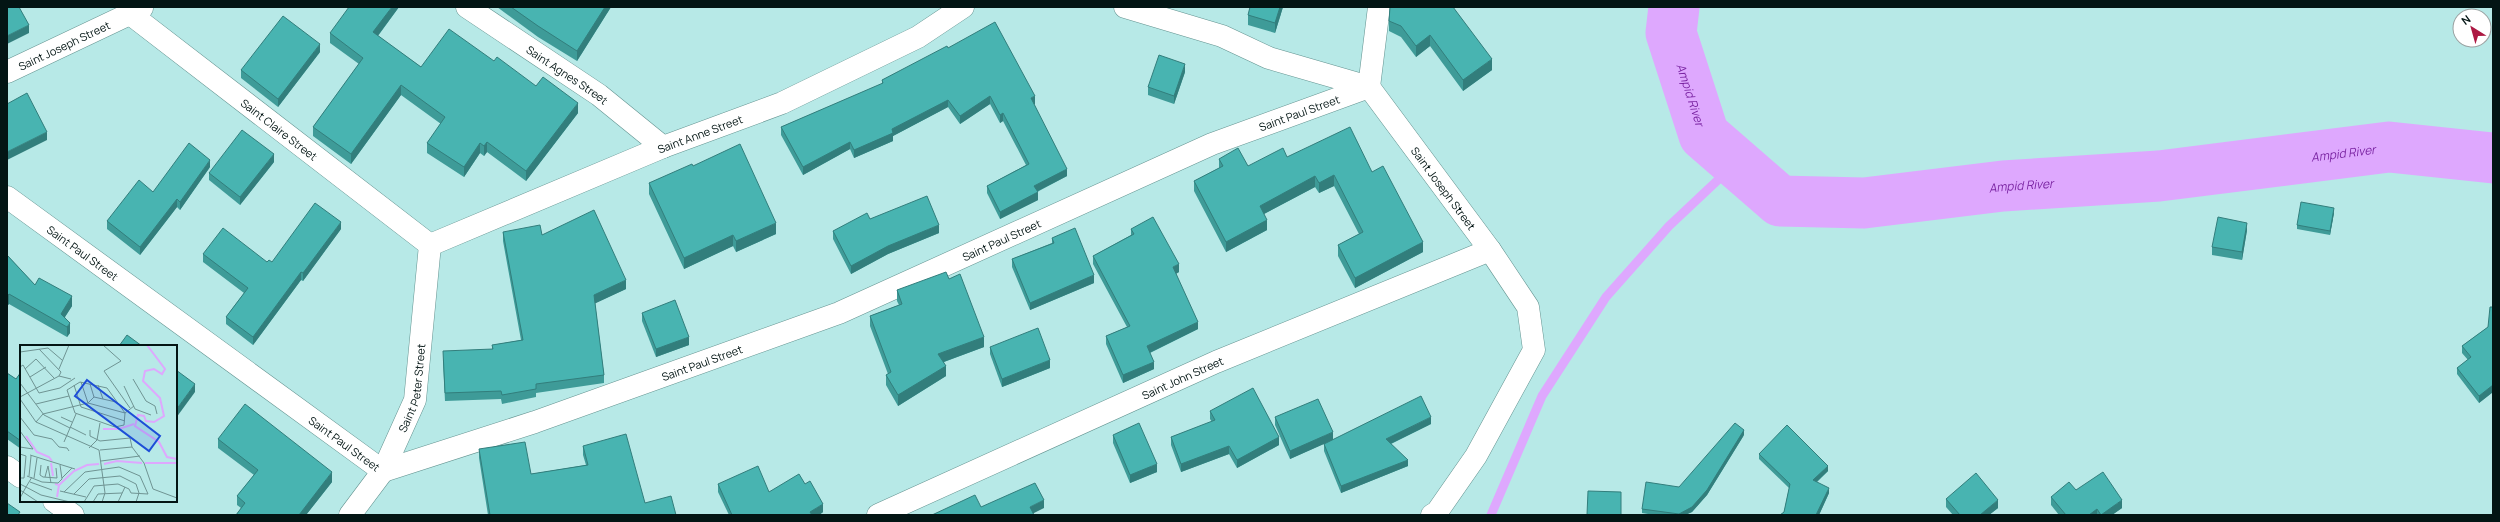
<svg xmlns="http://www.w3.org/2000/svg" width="2500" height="522" font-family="Manrope,sans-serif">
<rect width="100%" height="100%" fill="#b7e9e7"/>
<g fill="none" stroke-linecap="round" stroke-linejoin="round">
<path stroke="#dea8fe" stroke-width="9" d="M1491 515 1542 396 1606 297 1669 226 1736 163"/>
<path stroke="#dea8fe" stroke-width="51" id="s1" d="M1674 7 1671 33 1704 135 1780 201 1864 203 2003 186 2159 176 2389 147 2493 158"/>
<g stroke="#639390" stroke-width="23">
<g id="minor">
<path id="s2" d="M467 7 599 95 663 147"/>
<path id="s3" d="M1125 7 1222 36 1269 58 1369 87 1490 250 1528 307 1534 350 1476 456 1437 512 1432 515"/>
<path id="s4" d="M129 13 430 245"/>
<path id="s5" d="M7 72 142 8"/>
<path id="s6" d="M7 197 383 471 535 422 839 313 1212 144 1369 87 1379 7"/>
<path id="s7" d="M430 245 663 147 782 103 918 37 963 7"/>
<path d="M7 467 21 477"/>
<path d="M54 501 73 515"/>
<path id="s8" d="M350 515 383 471 415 400 430 245"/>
<path id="s9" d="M878 515 1216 362 1490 250"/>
</g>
</g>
<use href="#minor" stroke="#fff" stroke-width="22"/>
</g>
<g fill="#3e9b98">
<path d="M399 7 378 36 421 67 494 61 578 113 526 181 487 152 484 156 480 153 464 177 427 153V143L441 124 401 95 351 164 313 136V127L359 64 330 43V33Z"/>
<path d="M497 7H611L577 61 538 37Z"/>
<path d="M1283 7 1275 33 1248 25V15Z"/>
<path d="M1390 7 1492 70 1463 91 1430 46 1416 57 1401 37 1389 31V21Z"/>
<path d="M948 48 1035 104H1034L1067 176 1037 192 1038 200 1000 219 987 193V186L1026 165 1003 121 1000 123 990 104 960 124 948 107 893 136V141L854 158 850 149 803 175 781 135V127L882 84V80Z"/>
<path d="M320 52 278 107 241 78V70Z"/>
<path d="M1185 72 1174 104 1148 95V87Z"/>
<path d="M1287 157 1372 172 1423 252 1355 288 1338 256V245L1359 234 1334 186 1319 193 1315 187 1264 214 1267 230 1226 252 1194 191V181L1219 168V159L1248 166Z"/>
<path d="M274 162 240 205 209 180V173Z"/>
<path d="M693 166 776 234 736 252 733 246 684 269 649 194V183Z"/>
<path d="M210 167 180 210 177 207 140 255 107 229V221L153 192Z"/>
<path d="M2334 213 2330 235 2297 229V225Z"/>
<path d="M870 219 939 233 888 254 851 274 833 239V231Z"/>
<path d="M341 229 303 281 301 280 253 345 226 324V317L244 293 203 262V254L267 262H272Z"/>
<path d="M1131 229 1179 272 1176 274 1198 329 1150 353 1154 369 1123 383 1106 344V336L1127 327 1093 264V256L1131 235Z"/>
<path d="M2247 230 2242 260 2212 255V247Z"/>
<path d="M503 232 542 235 626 289 595 303 604 375V383L536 393V397L502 404 501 399 445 401 443 360 492 349V345L521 340 503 241Z"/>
<path d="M1052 238 1094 283 1030 310 1012 267V259L1052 243Z"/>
<path d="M7 255 35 285 72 306 65 317 70 333 67 337 9 304 7 306Z"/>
<path d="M949 279 984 347 944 362 946 376 898 406 886 385V375L888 374 870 326V316L899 305 897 301V290Z"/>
<path d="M2493 307V392L2479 403 2457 374V368L2468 360 2462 353V346L2488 327Z"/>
<path d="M642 313 689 345 656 357 642 321Z"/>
<path d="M990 347 1050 368 1002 387 990 354Z"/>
<path d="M21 372V449L7 439V373L16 379Z"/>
<path d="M1210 411 1279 445 1237 468 1229 454 1181 472 1171 445V437L1212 422 1210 419Z"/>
<path d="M1275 417 1333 440 1431 424 1391 444 1408 466 1341 493 1324 451V444L1332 440 1290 459 1275 425Z"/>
<path d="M1113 435 1157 472 1130 483 1113 443Z"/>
<path d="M1744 435 1707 495 1692 512 1685 515H1654L1642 513V509L1679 487Z"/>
<path d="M218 439 332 482 306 515H236L241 508 237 505V496L254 475 218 448Z"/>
<path d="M583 446 645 503 676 515H488L479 458V449L531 474 586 465 583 455Z"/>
<path d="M1759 454 1828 471 1817 482 1829 493 1819 515H1780L1784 512 1789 488 1759 459Z"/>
<path d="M718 484 769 492 823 512 819 515H729L718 492Z"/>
<path d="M2076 490 2122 508 2112 515H2059L2051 505V497Z"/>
<path d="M1946 499 1998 508 1989 515H1953L1946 507Z"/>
</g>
<g fill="#327e7c">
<path d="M392 7H399L373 42V32Z"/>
<path d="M605 7H611L577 61V51Z"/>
<path d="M1280 7H1283L1275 33V23Z"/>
<path d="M29 25V33L7 44V36Z"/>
<path d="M1430 35V46L1416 57V46Z"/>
<path d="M320 44V52L278 107V99Z"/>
<path d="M1492 59V70L1463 91V80Z"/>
<path d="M1185 64V72L1174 104V96Z"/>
<path d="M401 85V95L351 164V154Z"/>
<path d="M990 96V104L960 124V116Z"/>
<path d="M1035 96V104L1031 106V98Z"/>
<path d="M948 100V107L893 136V141L854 158V150L892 129Z"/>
<path d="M578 103V113L526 181V171Z"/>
<path d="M1003 113V121L1000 123V115Z"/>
<path d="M47 132V140L7 160V152Z"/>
<path d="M487 142V152L484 156V146Z"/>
<path d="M850 142V149L803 175V167Z"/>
<path d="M480 143V153L464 177V167Z"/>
<path d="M274 154V162L240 205V197Z"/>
<path d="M210 160V167L180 210V202Z"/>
<path d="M1067 169V176L1034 193V186Z"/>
<path d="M1334 175V186L1319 193V183Z"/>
<path d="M1315 176V187L1260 216V206Z"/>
<path d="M1038 192V200L1000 219V212Z"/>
<path d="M177 199V207L140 255V247Z"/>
<path d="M2334 208V213L2330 235V231Z"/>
<path d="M1267 220V230L1226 252V242Z"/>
<path d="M341 222V229L303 281V273Z"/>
<path d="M776 223V234L736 252V241Z"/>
<path d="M2247 223V230L2242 260V252Z"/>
<path d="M939 225V233L888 254 851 274V266L888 246Z"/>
<path d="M733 235V246L684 269V258Z"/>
<path d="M1423 242V252L1355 288V278Z"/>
<path d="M1179 264V272L1173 275V267Z"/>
<path d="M301 272V280L253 345V337Z"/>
<path d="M1094 275V283L1030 310V303Z"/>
<path d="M626 280V289L594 304V295Z"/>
<path d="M9 294V304L7 306V296Z"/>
<path d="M72 296V306L61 323V314Z"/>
<path d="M1198 322V329L1147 354V346Z"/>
<path d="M70 323V333L67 337V327Z"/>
<path d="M689 337V345L656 357V349Z"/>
<path d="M984 337V347L938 364V354Z"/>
<path d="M1050 360V368L1002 387V379Z"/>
<path d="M1154 362V369L1123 383V375Z"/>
<path d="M946 366V376L898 406V395Z"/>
<path d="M195 384V392L176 418V410Z"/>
<path d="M2493 385V392L2479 403V396Z"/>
<path d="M1431 417V424L1386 446V439Z"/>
<path d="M1744 430V435L1707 495 1692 512 1685 515H1679V514Z"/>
<path d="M1333 432V440L1290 459V451Z"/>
<path d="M1279 437V445L1237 468V460Z"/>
<path d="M1229 446V454L1181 472V464Z"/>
<path d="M1408 460V466L1341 493V486Z"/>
<path d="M1157 464V472L1130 483V475Z"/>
<path d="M1828 466V471L1813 485V480Z"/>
<path d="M332 472V482L306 515H299Z"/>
<path d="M1829 488V493L1819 515H1816Z"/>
<path d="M1044 500V508L1030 515V507Z"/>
<path d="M1998 500V508L1989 515H1980Z"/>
<path d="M2122 500V508L2112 515H2101Z"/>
<path d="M823 504V512L819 515H810V512Z"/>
<path d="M2097 509V515H2089Z"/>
</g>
<g fill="#48b4b1" stroke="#327e7c">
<path d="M7 7H19L29 25 7 36Z"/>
<path d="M349 7H392L373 32 421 67 449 29 494 61 497 57 536 86 543 77 578 103 526 171 487 142 484 146 480 143 464 167 427 143 445 117 401 85 351 154 313 127 363 58 330 33Z"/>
<path d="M511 7H605L577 51 538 26Z"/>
<path d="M1250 7H1280L1275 23 1248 15Z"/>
<path d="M1390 7H1453L1492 59 1463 80 1430 35 1416 46 1401 26 1389 21Z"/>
<path d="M283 16 320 44 278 99 241 70Z"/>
<path d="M995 22 1035 96 1031 98 1067 169 1034 186 1038 192 1000 212 987 186 1029 164 1003 113 1000 115 990 96 960 116 948 100 892 129 893 133 854 150 850 142 803 167 781 127 883 83 882 80 947 46 948 48Z"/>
<path d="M1159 55 1185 64 1174 96 1148 87Z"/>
<path d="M27 93 47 132 7 152V104Z"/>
<path d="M1350 127 1372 172 1383 166 1423 242 1355 278 1338 245 1363 232 1334 175 1319 183 1315 176 1260 206 1267 220 1226 242 1194 181 1223 166 1219 159 1238 148 1248 166 1283 148 1287 157Z"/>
<path d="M242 130 274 154 240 197 209 173Z"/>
<path d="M189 143 210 160 180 202 177 199 140 247 107 221 139 180 153 192Z"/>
<path d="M740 144 776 223 736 241 733 235 684 258 649 183 692 164 693 166Z"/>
<path d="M927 196 939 225 888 246 851 266 833 231 867 213 870 219Z"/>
<path d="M2301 202 2334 208 2330 231 2297 225Z"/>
<path d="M315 203 341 222 303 273 301 272 253 337 226 317 248 288 203 254 223 228 267 262 269 260 272 262Z"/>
<path d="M594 210 626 280 594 295 604 375 536 384V389L502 395 501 391 445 393 443 351 493 349 492 345 523 340 503 232 540 225 542 235Z"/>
<path d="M1153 217 1179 264 1173 267 1198 322 1147 346 1154 362 1123 375 1106 336 1130 326 1093 256 1134 234 1131 229Z"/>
<path d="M2218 217 2247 223 2242 252 2212 247Z"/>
<path d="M1075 228 1094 275 1030 303 1012 259 1054 243 1052 238Z"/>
<path d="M7 255 35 285 39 278 72 296 61 314 70 323 67 327 9 294 7 296Z"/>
<path d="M946 272 949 279 960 274 984 337 938 354 946 366 898 395 886 375 891 372 870 316 902 304 897 290Z"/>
<path d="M675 300 689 337 656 349 642 313Z"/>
<path d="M2490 307H2493V385L2479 396 2457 368 2471 357 2462 346 2488 327Z"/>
<path d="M1038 328 1050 360 1002 379 990 347Z"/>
<path d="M127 335 142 346H119Z"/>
<path d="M176 370 195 384 176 410Z"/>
<path d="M21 372V441L7 431V373L16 379Z"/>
<path d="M1253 388 1279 437 1237 460 1229 446 1181 464 1171 437 1215 420 1210 411Z"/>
<path d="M1421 396 1431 417 1386 439 1408 460 1341 486 1324 444Z"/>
<path d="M1318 399 1333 432 1290 451 1275 417Z"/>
<path d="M245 404 332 472 299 515H236L245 503 237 496 258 470 218 439Z"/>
<path d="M1139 423 1157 464 1130 475 1113 435Z"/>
<path d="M1735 423 1744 430 1707 490 1692 507 1679 514 1642 509 1646 482 1679 487Z"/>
<path d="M1787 425 1828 466 1813 480 1829 488 1816 515H1780L1784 512 1790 484 1759 454Z"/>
<path d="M626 434 645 503 671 496 676 515H490L479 449 525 442 531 474 588 465 583 446Z"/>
<path d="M758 466 769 492 799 474 805 484 810 481 823 504 810 512 812 515H732L718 484Z"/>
<path d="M2103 472 2122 500 2101 515 2097 509 2089 515H2066L2051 497 2069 482 2076 490Z"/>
<path d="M1976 473 1998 500 1980 515H1960L1946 499Z"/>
<path d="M1035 483 1044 500 1030 507 1034 515H932L975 495 981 507Z"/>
<path d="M1588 491 1621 492V515H1587Z"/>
<path d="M7 503 20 512 18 515H7Z"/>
</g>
<g text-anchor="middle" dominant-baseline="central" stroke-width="3" stroke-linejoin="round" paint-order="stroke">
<g font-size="11" fill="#031514" stroke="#fff">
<text stroke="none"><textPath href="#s5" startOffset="63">Saint Joseph Street</textPath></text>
<text stroke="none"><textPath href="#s2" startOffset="121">Saint Agnes Street</textPath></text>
<text stroke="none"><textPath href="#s6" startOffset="1450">Saint Paul Street</textPath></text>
<text stroke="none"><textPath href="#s4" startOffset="190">Saint Claire Street</textPath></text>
<text stroke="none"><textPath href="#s7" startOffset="292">Saint Anne Street</textPath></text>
<text stroke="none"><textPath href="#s3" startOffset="383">Saint Joseph Street</textPath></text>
<text stroke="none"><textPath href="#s6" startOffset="1126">Saint Paul Street</textPath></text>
<text stroke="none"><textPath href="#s6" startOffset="94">Saint Paul Street</textPath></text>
<text stroke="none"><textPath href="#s6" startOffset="802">Saint Paul Street</textPath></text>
<text stroke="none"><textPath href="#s9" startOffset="334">Saint John Street</textPath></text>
<text stroke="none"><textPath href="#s8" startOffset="144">Saint Peter Street</textPath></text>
<text stroke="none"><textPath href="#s6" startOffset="418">Saint Paul Street</textPath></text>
</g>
<g font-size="12" font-style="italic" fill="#7a24a2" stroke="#fff">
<text stroke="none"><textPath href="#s1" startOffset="91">Ampid River</textPath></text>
<text stroke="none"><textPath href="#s1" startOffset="800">Ampid River</textPath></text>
<text stroke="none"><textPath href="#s1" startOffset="476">Ampid River</textPath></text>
</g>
</g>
<g transform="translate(20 345)">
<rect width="157" height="157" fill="#b7e9e7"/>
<path fill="none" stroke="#dea8fe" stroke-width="2" d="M127 0 145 24 142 29 134 24 125 26 123 36 140 53 144 71 134 77 126 76 124 71 118 70 115 81 139 97 147 112 157 114M83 84H99L114 79M6 91 17 107 29 112 32 116M31 118 33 131M125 118H157M84 119 97 116 122 118M35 139 39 140 37 152M39 140 54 126 67 120 79 119"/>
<path fill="none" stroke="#6f9493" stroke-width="1" d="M83 0 101 16 84 26 110 63M0 7 28 3 42 15M0 22 3 20 19 48 40 43 55 33M5 24 16 14 34 33M39 24 49 0M39 31 51 34M10 32 26 22M113 34 126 56 135 61 137 69M60 37 87 43 105 68 104 80 95 82 55 68 47 45ZM61 37 68 58 105 68 114 61M0 38 24 70 50 83M70 39 74 52M54 40 61 62 105 76M78 40 83 54M104 41 115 64 131 70M0 52 39 31 41 27 19 4M74 52 96 57M0 54 16 77 79 105 85 148 82 157M16 59 49 51M0 72 14 90 32 94 39 102 47 103 49 106M41 72 52 77M16 77 23 69 68 58 74 52M50 82 66 90M70 85V91L80 96 110 93 112 102 124 118 133 144 157 153M0 86 13 104M44 97 56 69M0 102 13 104M69 103 77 95 80 78M80 105 112 102M0 109 6 111 4 133H0M10 110 55 124M81 116 120 111M21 120 20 130 23 132 37 133 36 123M7 131 22 137 38 138 42 134 40 120M9 131 11 111M25 132 28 121 31 138M14 133 17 113M42 133 52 123M10 137 32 145M0 139 6 142 12 132M0 145 18 157M40 146 66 152M44 147 65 127 99 122 120 131 128 149M111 148 128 149M54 149 69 134 100 131 116 139 119 148 116 157M0 153 6 142 21 150 50 157M64 157 74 141 98 139 109 144 111 148M73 157 78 149 102 148M98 157 105 142"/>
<path fill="#1d4ed8" fill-opacity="0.15" stroke="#1d4ed8" stroke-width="2" d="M67 35 140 91 129 106 55 51Z"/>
<rect width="157" height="157" fill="none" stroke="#031514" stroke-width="2"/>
</g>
<rect width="2500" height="522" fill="none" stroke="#031514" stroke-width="16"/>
<g transform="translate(2472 28) rotate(323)"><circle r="19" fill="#ffffff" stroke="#9aa1a1"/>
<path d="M0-3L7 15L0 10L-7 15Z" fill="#ad1943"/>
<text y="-6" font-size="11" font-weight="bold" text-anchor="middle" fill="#031514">N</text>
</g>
</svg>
